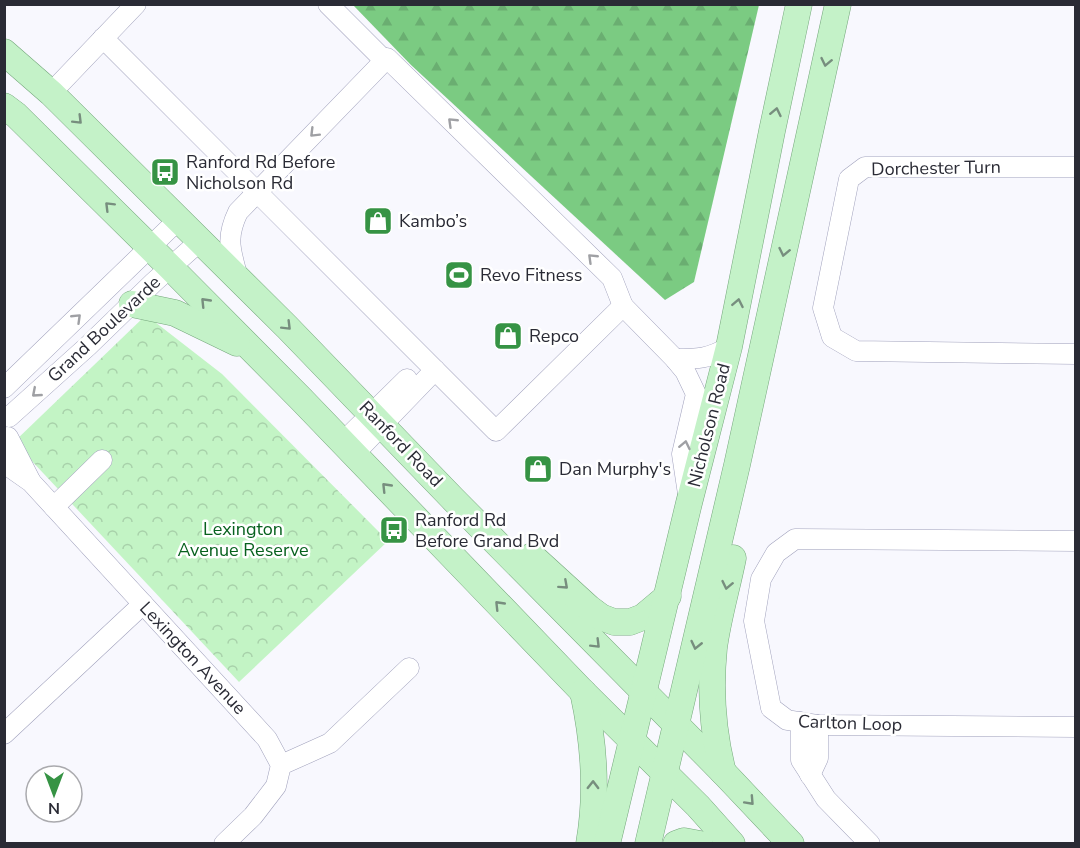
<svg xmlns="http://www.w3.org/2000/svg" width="1080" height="848" font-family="'Nunito Sans',sans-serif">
<defs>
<pattern id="forest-firs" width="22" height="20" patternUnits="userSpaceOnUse" patternTransform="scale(1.5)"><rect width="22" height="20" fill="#7bcb82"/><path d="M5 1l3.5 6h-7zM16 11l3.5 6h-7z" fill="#6aae71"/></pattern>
<pattern id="park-crowns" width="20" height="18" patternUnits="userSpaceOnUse" patternTransform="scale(1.5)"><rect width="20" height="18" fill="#c3f4c5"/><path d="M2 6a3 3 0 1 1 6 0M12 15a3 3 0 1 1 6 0" fill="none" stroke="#a8d1aa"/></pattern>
</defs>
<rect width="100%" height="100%" fill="#f8f8fe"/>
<path fill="url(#forest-firs)" d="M353 5H759L694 282 665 300 411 65Z"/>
<path fill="url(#park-crowns)" d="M146 315 222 374 388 541 239 682 14 442Z"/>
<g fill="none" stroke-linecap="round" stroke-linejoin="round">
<g stroke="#a0a1bc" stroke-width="21">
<g id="minor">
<path d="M328 4 385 61"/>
<path d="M103 38 496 431 623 306 675 359 685 371 696 394 682 454 688 494"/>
<path d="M51 93 136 4"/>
<path d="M1076 167H865L849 179 823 308 832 337 856 351 1076 354"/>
<path d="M238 278C231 251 225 239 238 212L387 58 612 278 623 306"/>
<path d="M675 359C698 359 708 359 729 347"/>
<path d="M4 388 178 220"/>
<path d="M9 417 88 346 154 282 200 241"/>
<path d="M8 437 30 480"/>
<path d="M343 442 407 379"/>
<path d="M354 454 435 370"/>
<path d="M4 463 31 482 267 739 281 765 276 786 253 816 224 844"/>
<path d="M54 507 102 460"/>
<path d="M1076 541 795 539 776 553 761 579 754 621 771 708 787 720 818 725 1076 727"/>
<path d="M801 722V760L826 799 870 844"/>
<path d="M4 734 143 604"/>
<path d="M281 765 330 743 409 668"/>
<path d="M810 775 818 758V725"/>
</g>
</g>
<g stroke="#75a77c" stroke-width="27">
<g id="major">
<path d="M4 52 51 93 287 327 452 498 723 772 791 844"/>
<path d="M4 106 16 115 170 267 301 399 583 692 698 806 732 844"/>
<path d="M132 304 175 313 237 343"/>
<path d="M532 556 589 608 601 617 614 622H630L643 617 668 596"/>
<path d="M583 692C594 742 598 793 589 844"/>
<path d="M723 772C713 733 710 688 714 648 718 618 727 588 733 558"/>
<path d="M607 844 689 503 729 347 772 131 799 4"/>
<path d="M648 844 737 465 838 4"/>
<path d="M676 844 684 841 700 844"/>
</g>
</g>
<use href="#minor" stroke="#fff" stroke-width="20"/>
<use href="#major" stroke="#c4f2c8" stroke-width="26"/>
</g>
<defs><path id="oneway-chevron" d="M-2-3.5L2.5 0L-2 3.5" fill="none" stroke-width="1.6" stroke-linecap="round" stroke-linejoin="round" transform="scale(1.5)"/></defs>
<g stroke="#778e7e">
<use href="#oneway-chevron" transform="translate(826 62) rotate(102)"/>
<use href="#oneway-chevron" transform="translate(776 112) rotate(-78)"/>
<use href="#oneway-chevron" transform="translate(78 120) rotate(45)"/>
<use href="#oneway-chevron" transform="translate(109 206) rotate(-135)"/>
<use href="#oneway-chevron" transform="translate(784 252) rotate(102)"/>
<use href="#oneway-chevron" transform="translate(205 302) rotate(-134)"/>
<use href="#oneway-chevron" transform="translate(738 303) rotate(-79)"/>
<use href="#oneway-chevron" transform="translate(287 326) rotate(45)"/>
<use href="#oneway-chevron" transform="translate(386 487) rotate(-134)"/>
<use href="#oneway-chevron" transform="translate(564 585) rotate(42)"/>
<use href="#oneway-chevron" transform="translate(727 585) rotate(102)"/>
<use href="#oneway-chevron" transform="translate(499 605) rotate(-134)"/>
<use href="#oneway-chevron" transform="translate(596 644) rotate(45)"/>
<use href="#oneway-chevron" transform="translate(696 645) rotate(103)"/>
<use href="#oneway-chevron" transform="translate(593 785) rotate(-89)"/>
<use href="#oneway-chevron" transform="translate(750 801) rotate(47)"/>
</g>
<g stroke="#9fa0a4">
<use href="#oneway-chevron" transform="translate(452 122) rotate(-136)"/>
<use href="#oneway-chevron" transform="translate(314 133) rotate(135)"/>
<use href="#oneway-chevron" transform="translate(592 258) rotate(-136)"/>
<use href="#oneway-chevron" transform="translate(77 318) rotate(-44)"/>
<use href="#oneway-chevron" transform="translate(36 393) rotate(139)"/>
<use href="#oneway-chevron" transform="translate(685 445) rotate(-78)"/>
</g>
<defs>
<g id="bus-square" transform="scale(1.5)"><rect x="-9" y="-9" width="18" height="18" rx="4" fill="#369344" stroke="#fff"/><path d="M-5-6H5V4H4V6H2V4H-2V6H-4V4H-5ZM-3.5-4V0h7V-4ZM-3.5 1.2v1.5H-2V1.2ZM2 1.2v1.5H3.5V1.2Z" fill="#fff"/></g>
<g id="shop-square" transform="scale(1.5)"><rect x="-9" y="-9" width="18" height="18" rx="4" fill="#369344" stroke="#fff"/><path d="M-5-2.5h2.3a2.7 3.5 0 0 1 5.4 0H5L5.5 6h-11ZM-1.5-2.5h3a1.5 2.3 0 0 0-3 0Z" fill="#fff"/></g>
<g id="stadium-square" transform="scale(1.5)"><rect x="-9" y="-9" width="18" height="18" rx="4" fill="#369344" stroke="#fff"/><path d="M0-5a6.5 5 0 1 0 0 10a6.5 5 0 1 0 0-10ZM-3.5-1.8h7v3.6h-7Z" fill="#fff"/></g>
</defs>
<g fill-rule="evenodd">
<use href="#bus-square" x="165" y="172"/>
<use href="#shop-square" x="378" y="221"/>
<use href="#stadium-square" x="459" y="275"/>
<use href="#shop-square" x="508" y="336"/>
<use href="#shop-square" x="538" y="469"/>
<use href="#bus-square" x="394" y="530"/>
</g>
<g text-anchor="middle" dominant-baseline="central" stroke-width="5" stroke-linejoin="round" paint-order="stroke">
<g font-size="18" fill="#2a2b35" stroke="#fff" text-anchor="start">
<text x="186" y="162">Ranford Rd Before<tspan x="186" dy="21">Nicholson Rd</tspan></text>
<text x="399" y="221">Kambo’s</text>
<text x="480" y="275">Revo Fitness</text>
<text x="529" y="336">Repco</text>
<text x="559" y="469">Dan Murphy's</text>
<text x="415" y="520">Ranford Rd<tspan x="415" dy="21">Before Grand Bvd</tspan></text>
</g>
<g font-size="18" fill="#2a2b35" stroke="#fff">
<text transform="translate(936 168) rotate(-1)">Dorchester Turn</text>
<text transform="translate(104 329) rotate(-43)">Grand Boulevarde</text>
<text transform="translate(709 425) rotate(-76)">Nicholson Road</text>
<text transform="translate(401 444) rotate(46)">Ranford Road</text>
<text transform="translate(193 658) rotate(47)">Lexington Avenue</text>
<text transform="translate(850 723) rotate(2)">Carlton Loop</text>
</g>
<g font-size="18" fill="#07611e" stroke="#fff">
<text x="243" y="529">Lexington<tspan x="243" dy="21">Avenue Reserve</tspan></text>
</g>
</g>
<rect width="1080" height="848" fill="none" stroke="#2a2b35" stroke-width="12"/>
<g transform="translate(54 794) rotate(180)"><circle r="28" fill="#ffffff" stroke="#aaaaae" stroke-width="1.5"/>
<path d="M0-4.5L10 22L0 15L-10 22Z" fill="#369344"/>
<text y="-9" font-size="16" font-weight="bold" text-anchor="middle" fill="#2a2b35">N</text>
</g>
</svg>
